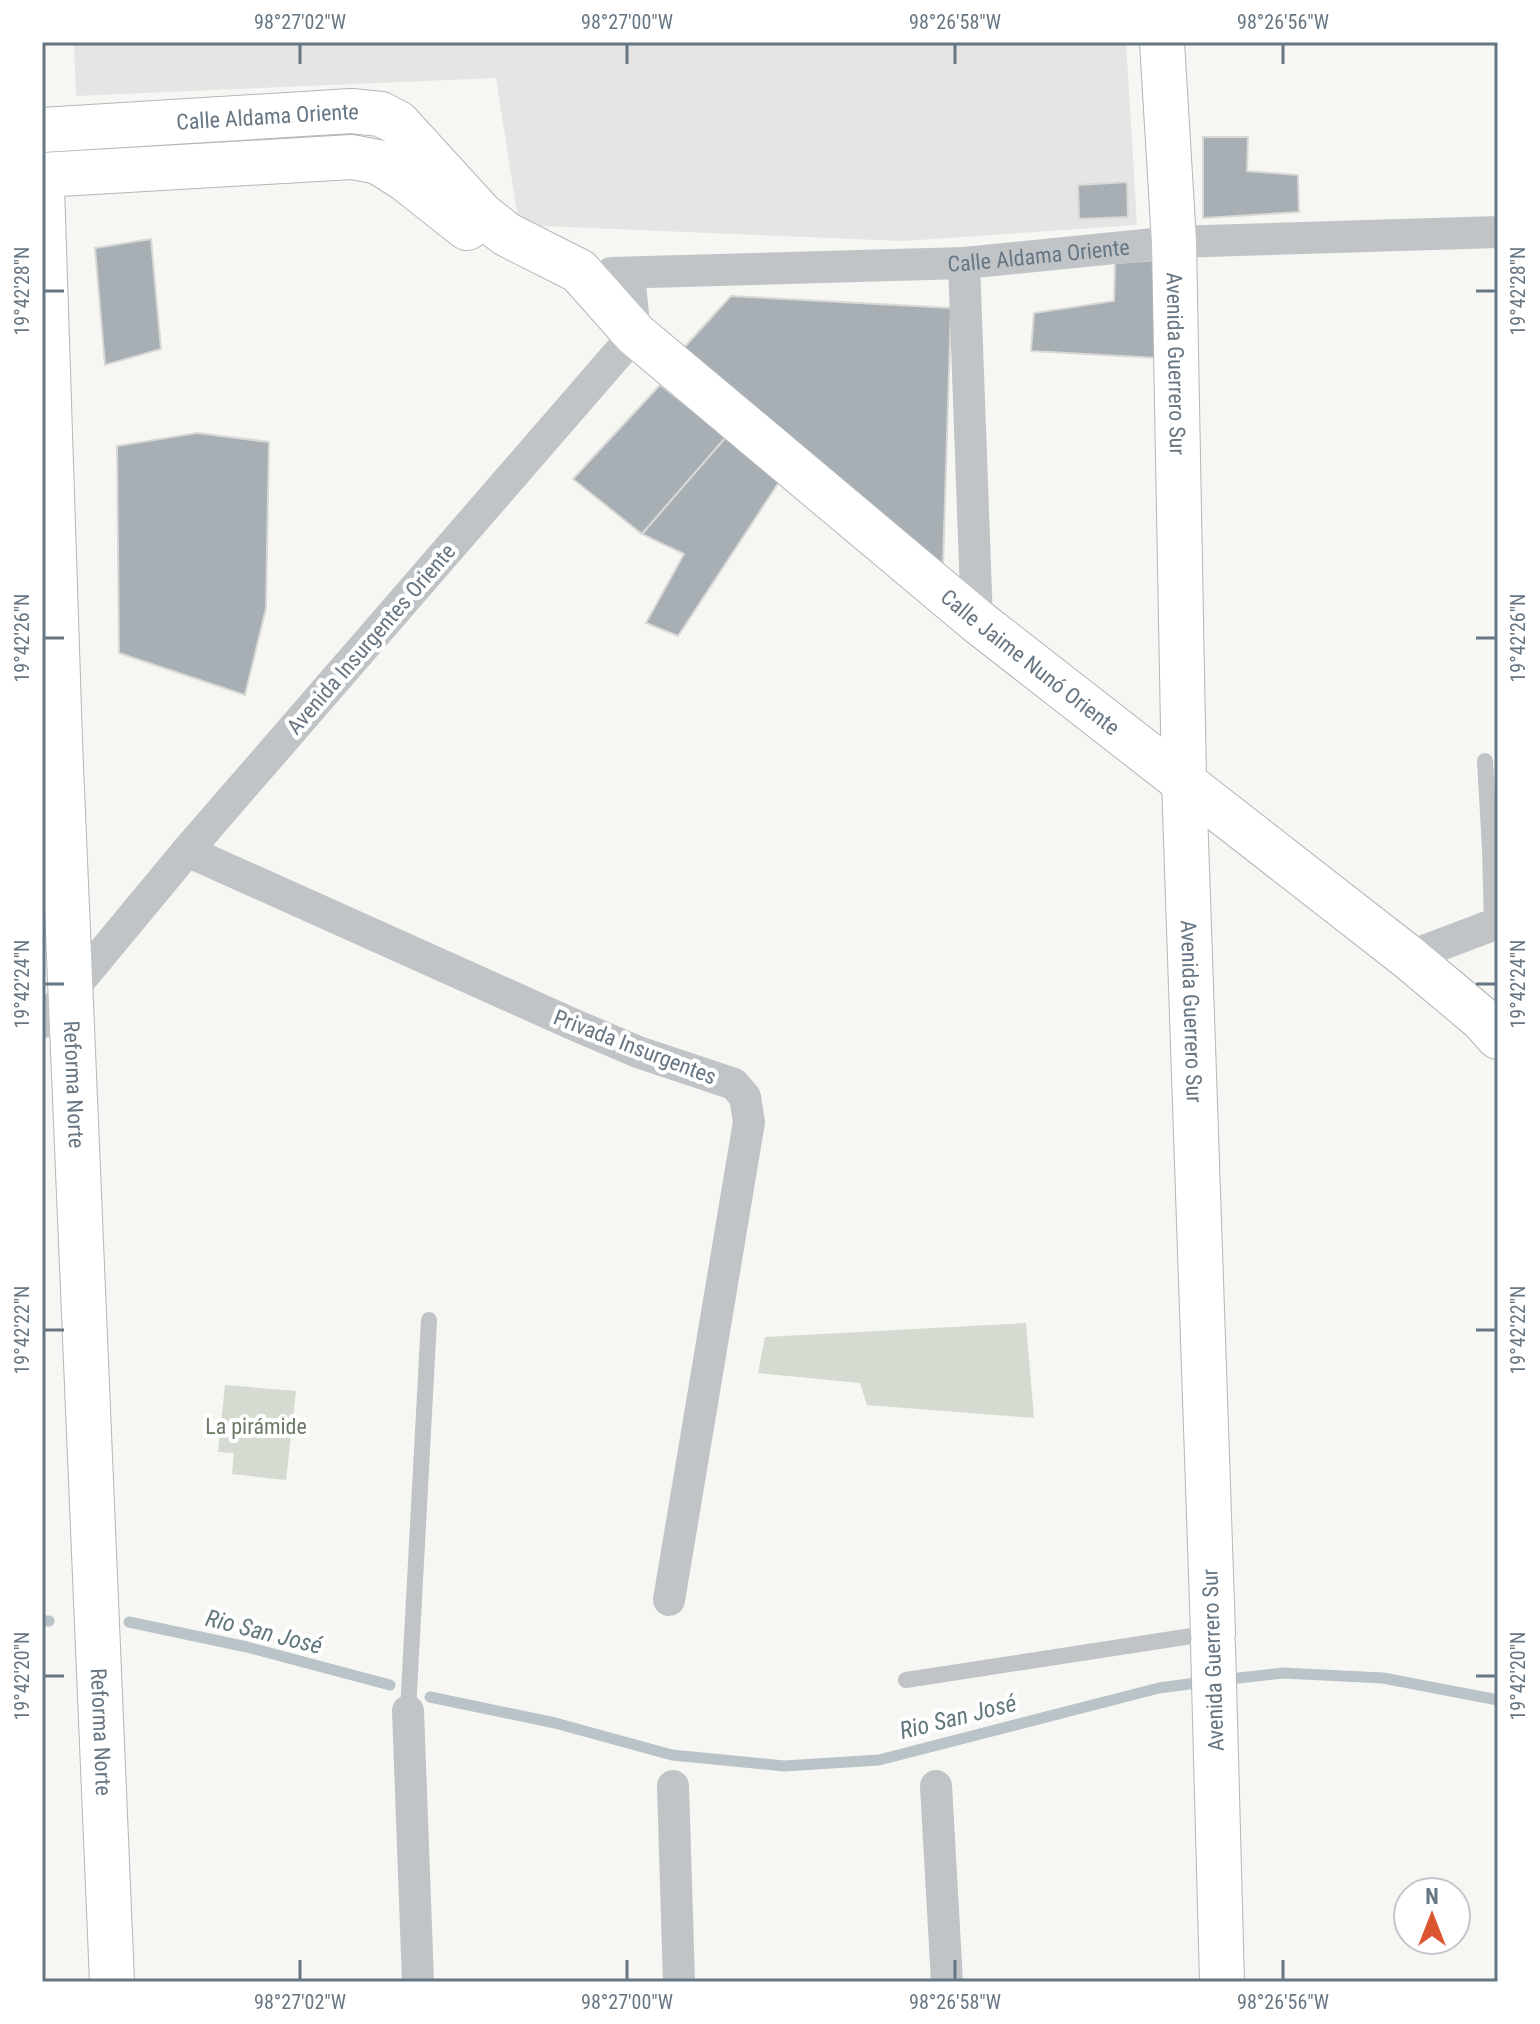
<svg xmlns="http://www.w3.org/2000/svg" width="1540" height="2024" font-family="'Roboto Condensed',sans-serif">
<rect width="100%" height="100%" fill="#f6f6f3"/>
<path fill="#e4e5e4" d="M74 42H1126L1137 225 903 241 519 225 496 78 76 96Z"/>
<g fill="#d6dbd2">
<path d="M359 133V140L79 152 78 143Z"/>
<path d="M1026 1323 1034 1418 867 1405 860 1383 758 1373 765 1337Z"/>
<path d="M225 1385 296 1391 286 1480 232 1474 234 1453 218 1452Z"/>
</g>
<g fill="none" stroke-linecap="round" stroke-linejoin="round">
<g stroke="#b9c3c8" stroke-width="11">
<path d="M42 1621H49"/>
<path d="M129 1622 247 1647 390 1685"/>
<path d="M1221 1680 1283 1673 1383 1678 1498 1700"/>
<path d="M430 1697 555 1723 672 1755 784 1766 879 1760 1159 1688 1204 1682"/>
</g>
</g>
<g fill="#a7afb4" stroke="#d8d8d6" stroke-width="2">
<path d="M1203 137H1248L1247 171 1298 175 1299 212 1203 218Z"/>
<path d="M1127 182 1128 217 1079 219 1078 185Z"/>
<path d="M151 239 161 349 105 365 95 248Z"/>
<path d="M1158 260V358L1031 351 1034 313 1114 301 1115 263Z"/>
<path d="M731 296 951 308 943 565 680 352Z"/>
<path d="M660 385 726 437 642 534 573 479Z"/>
<path d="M197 433 269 442 266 608 245 695 119 653 117 446Z"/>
<path d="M726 437 781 479 678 636 646 623 684 554 642 534Z"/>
</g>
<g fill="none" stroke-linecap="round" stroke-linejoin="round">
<g stroke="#b2b7bc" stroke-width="46">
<g id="secondary">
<path id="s2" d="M1162 42 1174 242 1184 781 1213 1633"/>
<path id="s3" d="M42 130 351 111 381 114 398 123 482 215 506 234 579 271 635 334 977 621 1408 957 1482 1019 1498 1037"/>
<path d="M42 175 352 157 378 162 405 179 467 228"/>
<path id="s4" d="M42 187 60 741 112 1982"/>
<path d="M1213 1644 1222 1982"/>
</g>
</g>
<g stroke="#c0c4c7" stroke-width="16">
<path d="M1485 761 1490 849 1492 924"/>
<path d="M906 1680 1211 1633"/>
<path d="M408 1711 429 1320"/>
</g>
<g stroke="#c0c4c7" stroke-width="32">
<path d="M964 263 977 621"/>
<path id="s1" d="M611 273 964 263 1174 242 1498 232"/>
<path d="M187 851 577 1026 638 1052 734 1084 745 1097 749 1122 669 1600"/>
<path d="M1408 957 1498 923"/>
<path d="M42 1022 71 991 187 851 635 334 629 275"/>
<path d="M408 1711 418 1982"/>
<path d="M673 1786 679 1982"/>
<path d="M936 1786 947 1982"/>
</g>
<use href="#secondary" stroke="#fff" stroke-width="44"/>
</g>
<path fill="none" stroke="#677683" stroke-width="3" d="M300 44V64M627 44V64M955 44V64M1283 44V64M44 291H64M1476 291H1496M44 638H64M1476 638H1496M44 984H64M1476 984H1496M44 1330H64M1476 1330H1496M44 1676H64M1476 1676H1496M300 1960V1980M627 1960V1980M955 1960V1980M1283 1960V1980"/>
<g text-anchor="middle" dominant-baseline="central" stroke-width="8" stroke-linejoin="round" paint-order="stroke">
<g font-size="22" fill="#677683" stroke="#fff">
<text stroke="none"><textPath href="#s3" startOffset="226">Calle Aldama Oriente</textPath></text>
<text stroke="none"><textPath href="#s1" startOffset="428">Calle Aldama Oriente</textPath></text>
<text stroke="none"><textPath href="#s2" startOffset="322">Avenida Guerrero Sur</textPath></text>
<text transform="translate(371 639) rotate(-49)">Avenida Insurgentes Oriente</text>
<text stroke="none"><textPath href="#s3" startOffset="1194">Calle Jaime Nunó Oriente</textPath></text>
<text stroke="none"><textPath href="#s2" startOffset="970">Avenida Guerrero Sur</textPath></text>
<text transform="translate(635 1047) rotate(21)">Privada Insurgentes</text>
<text stroke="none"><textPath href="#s4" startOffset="898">Reforma Norte</textPath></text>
<text transform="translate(1213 1660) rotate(-92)">Avenida Guerrero Sur</text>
<text stroke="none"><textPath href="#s4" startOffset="1546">Reforma Norte</textPath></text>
</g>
<g font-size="22" fill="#6a7a65" stroke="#fff">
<text x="256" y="1426">La pirámide</text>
</g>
<g font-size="24" font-style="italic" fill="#63777f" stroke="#fff">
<text transform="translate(264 1632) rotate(14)">Rio San José</text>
<text transform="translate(958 1717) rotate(-14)">Rio San José</text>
</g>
</g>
<rect width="1540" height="2024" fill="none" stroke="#ffffff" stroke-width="88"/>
<g transform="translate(1432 1916)"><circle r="38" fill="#ffffff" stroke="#c2c8cd" stroke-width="2"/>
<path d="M0-6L14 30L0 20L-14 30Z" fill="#db552f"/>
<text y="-12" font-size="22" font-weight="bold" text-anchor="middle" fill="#677683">N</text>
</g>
<rect x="44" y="44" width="1452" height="1936" fill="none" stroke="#677683" stroke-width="3"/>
<g font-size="20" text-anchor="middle" fill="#677683">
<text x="300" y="29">98°27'02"W</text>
<text x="627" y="29">98°27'00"W</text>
<text x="955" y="29">98°26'58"W</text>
<text x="1283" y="29">98°26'56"W</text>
<text transform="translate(22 291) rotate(-90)" y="7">19°42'28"N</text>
<text transform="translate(1518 291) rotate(-90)" y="7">19°42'28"N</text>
<text transform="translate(22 638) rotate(-90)" y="7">19°42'26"N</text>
<text transform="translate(1518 638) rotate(-90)" y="7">19°42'26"N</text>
<text transform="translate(22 984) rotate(-90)" y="7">19°42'24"N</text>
<text transform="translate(1518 984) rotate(-90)" y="7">19°42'24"N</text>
<text transform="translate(22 1330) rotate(-90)" y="7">19°42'22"N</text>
<text transform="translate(1518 1330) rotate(-90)" y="7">19°42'22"N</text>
<text transform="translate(22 1676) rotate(-90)" y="7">19°42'20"N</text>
<text transform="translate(1518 1676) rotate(-90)" y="7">19°42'20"N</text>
<text x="300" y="2009">98°27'02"W</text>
<text x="627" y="2009">98°27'00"W</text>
<text x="955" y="2009">98°26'58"W</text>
<text x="1283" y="2009">98°26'56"W</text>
</g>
</svg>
